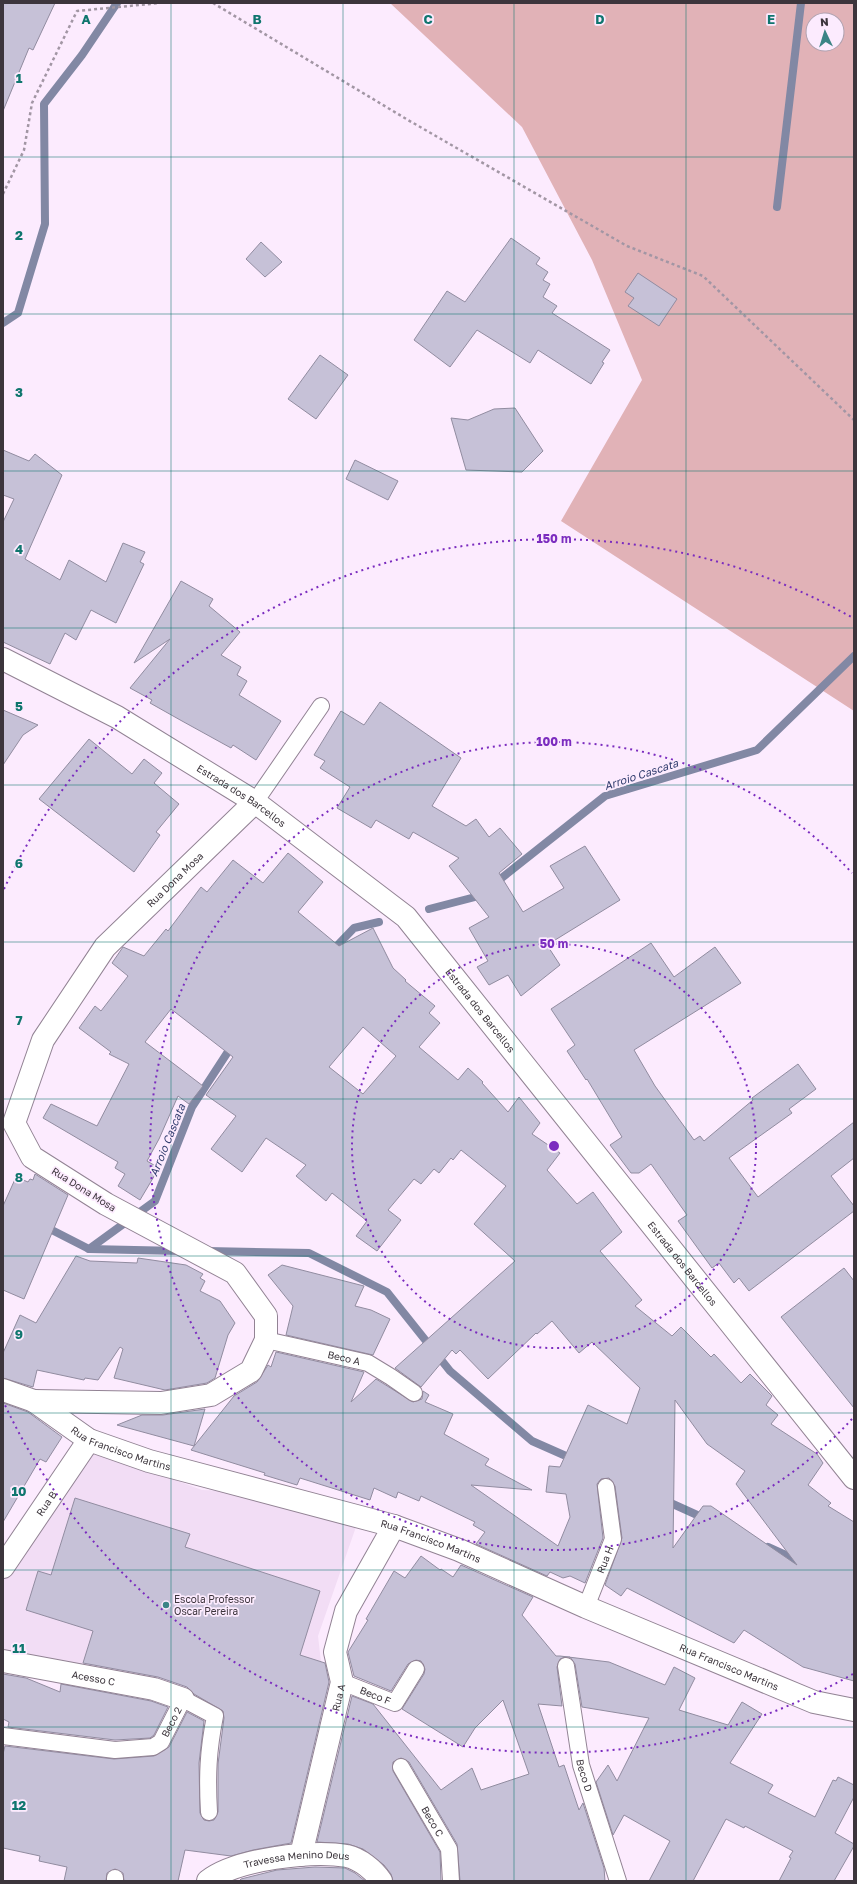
<svg xmlns="http://www.w3.org/2000/svg" width="857" height="1884" font-family="'Golos Text',sans-serif">
<rect width="100%" height="100%" fill="#fcebfe"/>
<path fill="#f2ddf5" d="M92 1449 202 1490 232 1491 357 1524 318 1636 321 1662 306 1704 207 1682 183 1690 3 1651V1574Z"/>
<path fill="#e1b2b7" fill-rule="evenodd" d="M390 3H854V711L561 521 642 380 592 260 522 127ZM813 20H837V44H813Z"/>
<g fill="none" stroke-linecap="round" stroke-linejoin="round">
<g stroke="#8288a4" stroke-width="8">
<path d="M777 207 801 3"/>
<path d="M3 323 18 313 45 224 44 104 82 55 117 3"/>
<path d="M494 884 605 796 757 750 854 656"/>
<path d="M429 909 479 896 482 893"/>
<path d="M331 952 354 928 379 922"/>
<path d="M44 1226 89 1249 155 1201 192 1107 233 1044"/>
<path d="M89 1249 180 1251"/>
<path d="M207 1251 309 1253 387 1292 450 1371 532 1441 575 1460"/>
<path d="M664 1500 706 1519"/>
<path d="M768 1547 801 1562"/>
</g>
</g>
<g fill="#c6c1d7" stroke="#918ca0" fill-rule="evenodd">
<path d="M3 3H55L33 50 29 48 3 111Z"/>
<path d="M511 238 540 258 536 264 548 272 543 280 550 284 543 297 557 306 552 313 610 350 602 362 604 363 591 384 538 350 530 363 477 330 450 367 414 340 447 291 465 302Z"/>
<path d="M261 242 282 262 265 277 246 259Z"/>
<path d="M638 273 677 299 659 326 628 306 634 298 625 292Z"/>
<path d="M320 355 348 375 316 419 288 399Z"/>
<path d="M515 408 543 451 522 472 466 470 451 418 468 420 494 409Z"/>
<path d="M3 450 29 461 35 454 62 475 25 559 60 580 69 560 106 582 123 543 145 552 140 562 144 564 116 623 91 610 76 640 65 633 50 664 3 642V522L14 499 3 495Z"/>
<path d="M355 460 398 481 388 500 346 479Z"/>
<path d="M181 581 213 599 209 606 240 632 221 655 241 667 237 675 247 681 239 695 281 721 256 760 233 745 231 748 182 721 150 703 152 700 130 688 170 639 134 663Z"/>
<path d="M380 702 461 758 432 806 466 826 476 819 489 837 500 828 522 854 499 873 523 912 564 888 550 866 585 846 620 900 547 945 560 965 521 996 508 975 489 985 477 967 488 961 469 928 489 917 449 866 459 858 413 832 409 839 376 820 371 828 337 808 350 787 320 768 325 761 314 755 341 711 364 725Z"/>
<path d="M3 710 38 725 23 735 3 765Z"/>
<path d="M89 739 132 774 144 759 162 773 154 783 179 804 156 832 160 835 134 872 39 799Z"/>
<path d="M288 853 323 882 298 912 339 946 373 928 393 968 406 980 405 981 435 1006 429 1013 440 1023 419 1047 458 1080 468 1068 483 1082 482 1083 508 1112 519 1097 540 1123 532 1134 560 1153 547 1170 577 1204 593 1192 622 1232 600 1251 642 1300 635 1306 672 1336 681 1327 711 1357 714 1354 741 1383 750 1374 772 1396 766 1405 778 1415 771 1424 817 1454 823 1463 808 1485 831 1503 828 1506 854 1522V1681L803 1667 744 1630 734 1643 627 1588 621 1596 605 1585 622 1538 615 1486 609 1478 601 1479 597 1484 603 1538 585 1583 570 1576 563 1578 550 1572 547 1576 476 1544 485 1532 473 1525 475 1522 421 1496 419 1501 398 1492 396 1498 374 1488 370 1500 300 1478 297 1485 264 1475 265 1473 191 1450 234 1396 257 1382 268 1365 271 1367 276 1352 364 1372 351 1402 376 1379 413 1402 422 1399 423 1391 429 1395 425 1402 453 1414 444 1434 489 1459 485 1465 532 1490 471 1485 558 1546 570 1517 566 1494 546 1492 549 1466 560 1467 588 1405 627 1424 640 1388 592 1342 579 1353 552 1321 537 1334 536 1333 488 1379 460 1350 456 1354 452 1350 421 1387 395 1368 515 1261 474 1224 506 1186 461 1150 453 1160 451 1158 439 1173 434 1169 421 1184 414 1179 388 1210 401 1220 377 1251 356 1236 367 1221 332 1193 326 1201 296 1176 306 1165 266 1138 242 1172 211 1149 236 1116 206 1095 233 1057 171 1009 145 1042 203 1086 189 1104 178 1096 159 1139 147 1161 159 1168 140 1200 118 1186 125 1174 115 1168 118 1162 43 1118 51 1104 97 1126 129 1064 109 1054 111 1052 79 1028 95 1006 101 1011 128 976 112 963 123 947 144 956 166 929 168 931 201 887 207 892 233 860 263 883ZM363 1027 396 1056 363 1094 329 1067ZM675 1400 707 1444 745 1471 736 1484 797 1565 711 1506H703L673 1548Z"/>
<path d="M651 943 674 977 715 947 741 983 634 1050 655 1086 694 1140 700 1136 704 1141 753 1100 752 1098 798 1064 816 1089 789 1109 792 1113 729 1158 758 1197 854 1122V1158L831 1176 854 1206V1211L749 1291 739 1278 734 1283 719 1263 712 1268 678 1221 687 1215 651 1164 639 1173H631L610 1145 622 1137 587 1079 586 1080 567 1051 575 1045 551 1009Z"/>
<path d="M35 1174 68 1195 24 1299 3 1290V1206L16 1177 28 1182 30 1179 33 1180Z"/>
<path d="M76 1256 90 1261 137 1263 138 1258 186 1265 203 1274 200 1278 205 1281 200 1291 220 1301 235 1323 228 1335 215 1378 207 1383 165 1390 114 1378 123 1349 120 1347 98 1380 85 1378 84 1380 37 1370 33 1387 3 1378V1353L20 1315 36 1323Z"/>
<path d="M282 1265 364 1286 355 1306 371 1310 390 1319 373 1355 286 1335 293 1306 268 1275Z"/>
<path d="M844 1268 854 1281V1408L781 1317Z"/>
<path d="M3 1403 28 1412 62 1437 46 1462 40 1459 3 1522Z"/>
<path d="M205 1409 194 1446 117 1425 142 1415H163Z"/>
<path d="M75 1498 190 1534 185 1547 320 1591 300 1655 325 1663 329 1682 291 1843 253 1850 231 1856 185 1850 178 1881H124L123 1873 115 1869 107 1873 106 1881H64L67 1867 39 1861 40 1856 3 1848V1754L5 1746 114 1759 154 1756 169 1747 187 1712 204 1721 199 1763 200 1813 204 1820 209 1821 214 1820 218 1812V1764L224 1718 223 1711 194 1694 187 1687 158 1677 83 1663 93 1631 26 1610 38 1571 51 1575Z"/>
<path d="M421 1556 440 1570 441 1569 453 1577 461 1565 533 1597 522 1615 556 1656H560L609 1662 665 1685 674 1667 695 1678 679 1710 728 1725 742 1702 762 1714 730 1763 773 1785 768 1793 815 1817 833 1780 836 1781 838 1777 854 1785V1797L835 1833 854 1844V1846L834 1881H779L791 1858 789 1857 793 1851 745 1826 744 1828 726 1819 693 1881H649L670 1841 624 1815 613 1835 596 1782 608 1765 617 1781 649 1718 582 1707 575 1664 570 1657H565L560 1659 557 1667 562 1706 538 1704 559 1767 564 1765 579 1810 583 1803 604 1868 605 1881H460L457 1844 409 1762 401 1758 393 1762V1771L440 1852 441 1881H393L391 1874 384 1865 363 1849 348 1844 317 1842 352 1696 373 1704 441 1790 472 1768 481 1790 529 1774 503 1700 475 1728 463 1747 402 1709 424 1674 425 1669 421 1661 416 1660 408 1664 391 1691 354 1676 348 1652 368 1620 366 1619 394 1571 405 1578Z"/>
<path d="M3 1674 26 1678 60 1692 61 1684 151 1701 168 1707 154 1735 150 1738 115 1740 8 1727 9 1722 3 1719Z"/>
<path d="M315 1867 345 1868 355 1873 365 1881H239L241 1879 277 1870Z"/>
</g>
<g fill="none" stroke-linecap="round" stroke-linejoin="round">
<g stroke="#928394" stroke-width="18">
<g id="service">
<path d="M255 802 321 706"/>
<path id="s1" d="M266 1340 368 1363 391 1377 414 1393"/>
<path id="s2" d="M586 1607 613 1539 606 1487"/>
<path id="s3" d="M566 1666 581 1765 618 1881"/>
<path id="s4" d="M342 1682 395 1703 416 1669"/>
<path id="s5" d="M3 1736 115 1750 153 1747 161 1742 183 1699 215 1716C208 1751 207 1776 209 1812"/>
<path id="s6" d="M401 1767 449 1849 451 1881"/>
<path d="M115 1881V1878"/>
</g>
</g>
<g stroke="#928394" stroke-width="24">
<g id="minor">
<path id="s7" d="M3 659 117 717 255 802 406 917 854 1478"/>
<path id="s8" d="M3 1390 34 1401 89 1440 149 1461 394 1526 459 1550 586 1607 814 1702 854 1710"/>
<path id="s9" d="M34 1401 161 1403 211 1395 251 1371 266 1340V1316L235 1273 106 1204 32 1157 14 1123 43 1040 105 947 255 802"/>
<path id="s10" d="M3 1567 89 1440"/>
<path id="s11" d="M3 1661 154 1689 183 1699"/>
<path id="s12" d="M301 1855 342 1682 335 1652 346 1611 394 1526"/>
<path id="s13" d="M208 1881C236 1859 312 1850 347 1856 360 1859 374 1870 381 1881"/>
</g>
</g>
<g stroke="#a296a4" stroke-width="2.5" stroke-dasharray="3 3" stroke-linecap="butt">
<path d="M213 3 408 120 627 246 703 276 854 420"/>
<path d="M3 194 24 150 32 103 77 11 160 3"/>
</g>
<use href="#service" stroke="#fff" stroke-width="16"/>
<use href="#minor" stroke="#fff" stroke-width="22"/>
</g>
<path fill="none" stroke="#0f766e" stroke-width="1" stroke-opacity="0.55" d="M171 3V1881M343 3V1881M514 3V1881M686 3V1881M3 157H854M3 314H854M3 471H854M3 628H854M3 785H854M3 942H854M3 1099H854M3 1256H854M3 1413H854M3 1570H854M3 1727H854"/>
<g fill="none" stroke="#7b2cbf" stroke-width="2" stroke-dasharray="2 4">
<circle cx="554" cy="1146" r="202"/>
<path d="M852 1419A404 404 0 1 1 852 873"/>
<path d="M853 1674A607 607 0 0 1 4 1403M4 889A607 607 0 0 1 853 618"/>
</g>
<circle fill="#3b8486" stroke="#fcebfe" stroke-width="1.5" cx="166" cy="1605" r="4"/>
<g text-anchor="middle" dominant-baseline="central" stroke-width="3.5" stroke-linejoin="round" paint-order="stroke">
<g font-size="10" fill="#3c353c" stroke="#fcebfe">
<text stroke="none"><textPath href="#s7" startOffset="275">Estrada dos Barcellos</textPath></text>
<text stroke="none"><textPath href="#s9" startOffset="905">Rua Dona Mosa</textPath></text>
<text stroke="none"><textPath href="#s7" startOffset="599">Estrada dos Barcellos</textPath></text>
<text transform="translate(84 1189) rotate(32)">Rua Dona Mosa</text>
<text stroke="none"><textPath href="#s7" startOffset="923">Estrada dos Barcellos</textPath></text>
<text stroke="none"><textPath href="#s1" startOffset="80">Beco A</textPath></text>
<text stroke="none"><textPath href="#s8" startOffset="133">Rua Francisco Martins</textPath></text>
<text stroke="none"><textPath href="#s10" startOffset="77">Rua B</textPath></text>
<text stroke="none"><textPath href="#s8" startOffset="457">Rua Francisco Martins</textPath></text>
<text stroke="none"><textPath href="#s2" startOffset="51">Rua H</textPath></text>
<text stroke="none"><textPath href="#s8" startOffset="781">Rua Francisco Martins</textPath></text>
<text stroke="none"><textPath href="#s11" startOffset="92">Acesso C</textPath></text>
<text stroke="none"><textPath href="#s4" startOffset="36">Beco F</textPath></text>
<text stroke="none"><textPath href="#s12" startOffset="162">Rua A</textPath></text>
<text stroke="none"><textPath href="#s5" startOffset="183">Beco 2</textPath></text>
<text stroke="none"><textPath href="#s3" startOffset="111">Beco D</textPath></text>
<text stroke="none"><textPath href="#s6" startOffset="63">Beco C</textPath></text>
<text stroke="none"><textPath href="#s13" startOffset="93">Travessa Menino Deus</textPath></text>
</g>
<g font-size="10" fill="#3c353c" stroke="#fcebfe" text-anchor="start">
<text x="174" y="1599">Escola Professor<tspan x="174" dy="12">Oscar Pereira</tspan></text>
</g>
<g font-size="11" font-style="italic" fill="#354071" stroke="#fcebfe">
<text transform="translate(641 774) rotate(-18)">Arroio Cascata</text>
<text transform="translate(167 1140) rotate(-68)">Arroio Cascata</text>
</g>
</g>
<g font-size="13" text-anchor="middle" font-weight="bold" fill="#0f766e" stroke="#fcebfe" stroke-width="3.5" stroke-linejoin="round" paint-order="stroke">
<text x="86" y="24">A</text>
<text x="257" y="24">B</text>
<text x="428" y="24">C</text>
<text x="600" y="24">D</text>
<text x="771" y="24">E</text>
<text x="19" y="83">1</text>
<text x="19" y="240">2</text>
<text x="19" y="397">3</text>
<text x="19" y="554">4</text>
<text x="19" y="711">5</text>
<text x="19" y="868">6</text>
<text x="19" y="1025">7</text>
<text x="19" y="1182">8</text>
<text x="19" y="1339">9</text>
<text x="19" y="1496">10</text>
<text x="19" y="1653">11</text>
<text x="19" y="1810">12</text>
</g>
<circle cx="554" cy="1146" r="6" fill="#7b2cbf" stroke="#fcebfe" stroke-width="2"/>
<g font-size="12" text-anchor="middle" font-weight="bold" fill="#7b2cbf" stroke="#fcebfe" stroke-width="3.5" stroke-linejoin="round" paint-order="stroke">
<text x="554" y="543">150 m</text>
<text x="554" y="746">100 m</text>
<text x="554" y="948">50 m</text>
</g>
<rect width="857" height="1884" fill="none" stroke="#3c353c" stroke-width="8"/>
<g transform="translate(825 32) rotate(356)"><circle r="19" fill="#fcebfe" stroke="#afa2b0"/>
<path d="M0-3L7 15L0 10L-7 15Z" fill="#3b8486"/>
<text y="-6" font-size="11" font-weight="bold" text-anchor="middle" fill="#3c353c">N</text>
</g>
</svg>
